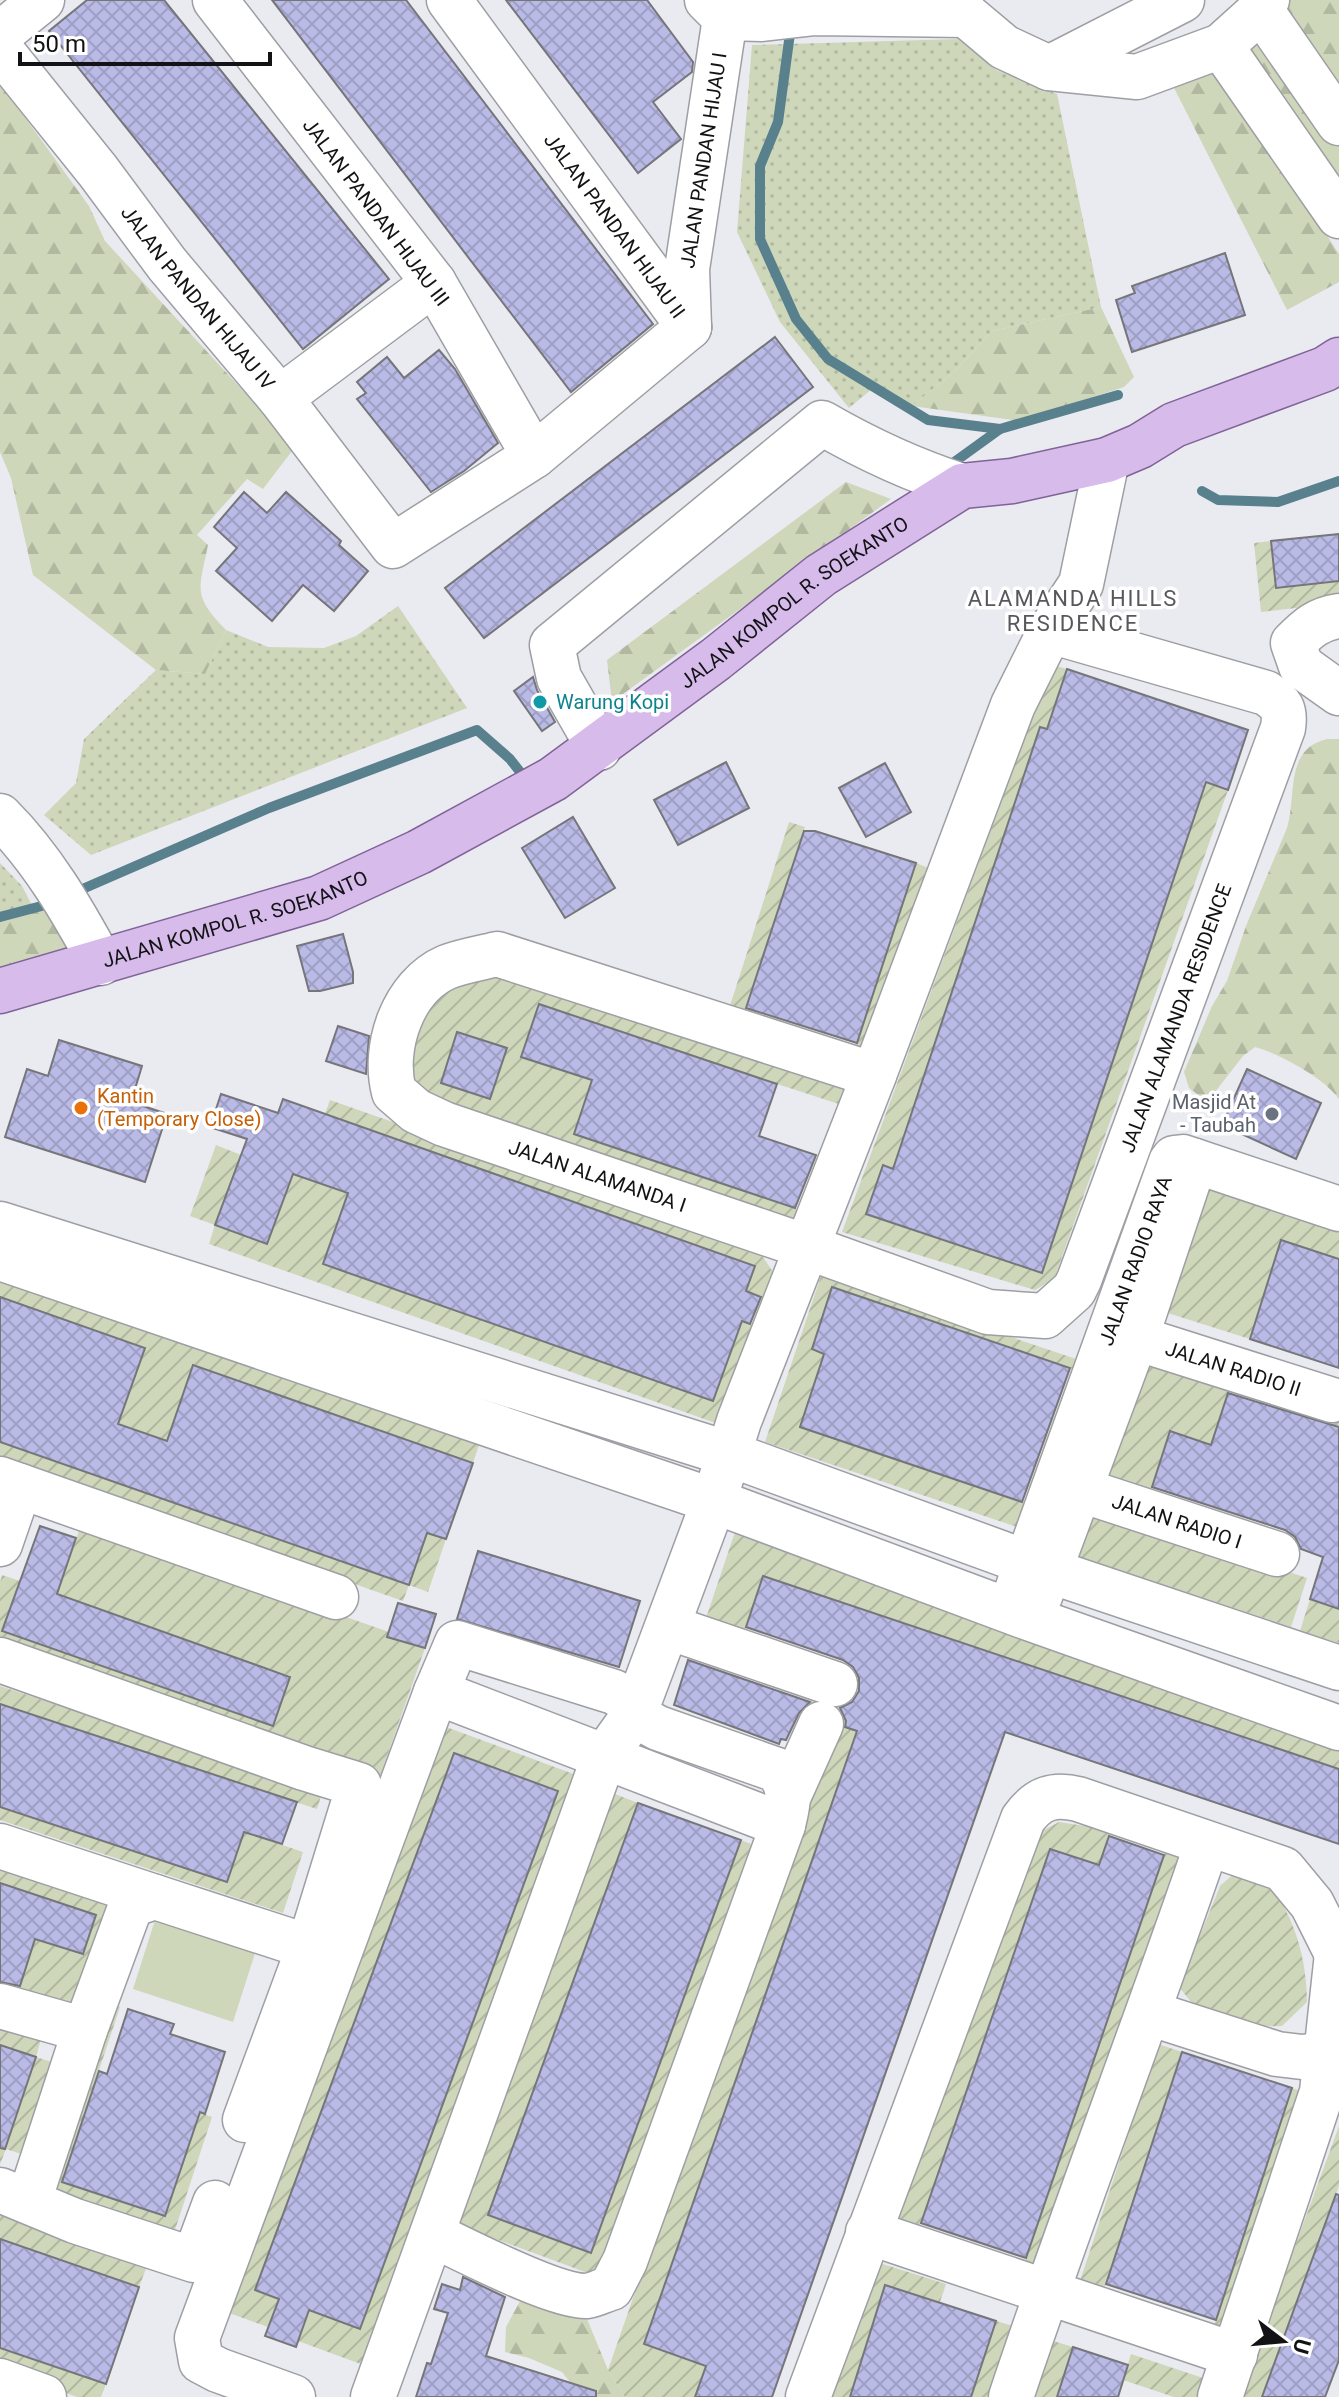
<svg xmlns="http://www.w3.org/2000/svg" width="1339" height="2397" font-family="Roboto,sans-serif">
<defs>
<pattern id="grass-dots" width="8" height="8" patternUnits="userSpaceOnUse" patternTransform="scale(2)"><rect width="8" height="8" fill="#ced7ba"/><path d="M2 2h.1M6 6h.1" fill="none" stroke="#b0b89f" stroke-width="1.8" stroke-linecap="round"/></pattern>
<pattern id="forest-firs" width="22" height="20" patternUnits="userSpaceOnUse" patternTransform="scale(2)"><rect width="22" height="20" fill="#ced7ba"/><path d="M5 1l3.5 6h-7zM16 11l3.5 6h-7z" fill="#b0b89f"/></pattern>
<pattern id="garden-furrows" width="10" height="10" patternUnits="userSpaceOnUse" patternTransform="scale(2)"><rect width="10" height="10" fill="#ced7ba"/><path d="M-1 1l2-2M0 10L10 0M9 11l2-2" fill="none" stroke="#b0b89f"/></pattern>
<pattern id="building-cross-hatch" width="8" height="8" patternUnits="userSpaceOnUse" patternTransform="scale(2)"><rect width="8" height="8" fill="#babae7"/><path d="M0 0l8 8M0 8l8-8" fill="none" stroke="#9f9fc5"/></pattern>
</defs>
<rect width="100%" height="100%" fill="#eaeaf1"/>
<g fill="url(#grass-dots)">
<path d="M959 39 996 70 1057 94 1101 307 992 331 955 371 912 406 878 384 849 408 780 322 737 232 752 45Z"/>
<path d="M398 606 467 708 91 855 44 815 76 783 84 739 156 670 205 674 226 630 268 647 324 648 356 636Z"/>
<path d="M0 863 22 886 35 911 0 920Z"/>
</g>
<g fill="url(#forest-firs)">
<path d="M1278 0H1339V99Z"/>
<path d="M1261 34 1339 141V201L1242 47Z"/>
<path d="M1216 63 1339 254V282L1287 310 1170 80Z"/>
<path d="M0 83 89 206 105 241 295 447 263 489 247 479 197 535 208 545C199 590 192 595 226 630L205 674 156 670 33 575 11 478 0 452Z"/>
<path d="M1101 307 1134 377 1124 387 1019 421 912 406 955 371 992 331Z"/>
<path d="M846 482 891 499 612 702 607 660Z"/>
<path d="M1327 739H1339V1099C1324 1078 1280 1054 1255 1047L1243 1056 1215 1092 1201 1097 1189 1088 1184 1072 1212 1006 1227 981 1246 926 1287 828C1297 795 1284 749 1327 739Z"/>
<path d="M43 910 51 918 72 922 66 951 0 976V920Z"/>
<path d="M525 2292 585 2314 608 2370 625 2397H582L562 2372 529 2358 505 2352 506 2327Z"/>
</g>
<g fill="url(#garden-furrows)" fill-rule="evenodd">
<path d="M1271 541 1276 588 1339 581V603L1261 612 1254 543Z"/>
<path d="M1052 665 1067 669 1047 729 1040 728 893 1169 882 1166 867 1215 1042 1273 1206 782 1228 790 1054 1279 1035 1290 842 1232Z"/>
<path d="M789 822 805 827 746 1009 856 1045 916 863 931 869 868 1061 727 1015Z"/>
<path d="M490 970 854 1087 848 1107 691 1056 656 1162 812 1214 807 1229 405 1088 407 1034 437 988ZM539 1005 651 1042 615 1148 574 1134 592 1080 522 1057ZM458 1032 506 1048 441 1083V1082Z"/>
<path d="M330 1100 759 1251 773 1272 771 1301 745 1292 754 1265 325 1114Z"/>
<path d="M216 1145 241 1155 216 1225 267 1244 293 1174 348 1193 324 1264 713 1401 738 1331 736 1319 761 1328 727 1427 209 1244 215 1225 190 1216Z"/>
<path d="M1198 1177 1339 1222V1259L1281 1240 1250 1339 1155 1309Z"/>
<path d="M822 1273 1079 1360 1076 1370 832 1288 812 1348 824 1354 800 1427 1031 1505 1023 1529 765 1442Z"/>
<path d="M0 1278 479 1445 473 1463 194 1365 167 1441 118 1424 0 1297Z"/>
<path d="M1140 1349 1339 1415V1427L1229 1391 1211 1445 1170 1432 1148 1498 1096 1481Z"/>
<path d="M0 1442 408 1585 427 1533 446 1539 428 1592 409 1585 403 1601 0 1460Z"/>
<path d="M1082 1504 1307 1578 1291 1627 1066 1553Z"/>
<path d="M81 1525 389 1632 388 1637 425 1648 378 1782 0 1650V1582L2 1575 20 1581 3 1631 273 1726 290 1676 57 1594Z"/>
<path d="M735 1532 1339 1736V1769L764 1576 741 1642 702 1630Z"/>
<path d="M1310 1599 1339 1609V1643L1300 1631Z"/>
<path d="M0 1686 322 1793 317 1809 0 1704Z"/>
<path d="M839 1706 864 1714 644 2344 706 2366 695 2397H625L608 2370Z"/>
<path d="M438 1724 587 1779 369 2367 298 2341 309 2310 360 2328 558 1791 454 1753 255 2289 279 2299 268 2327 221 2310Z"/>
<path d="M610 1792 638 1803 489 2215 591 2252 741 1840 761 1848 604 2279 453 2223Z"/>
<path d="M0 1807 227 1882 244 1832 303 1852 283 1913 0 1820Z"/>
<path d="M1059 1822 1111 1830 1099 1865 1049 1849 920 2225 896 2217 1025 1840Z"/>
<path d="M0 1843 121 1883 75 2023 0 1998V1979L20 1985 35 1939 96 1915 0 1883Z"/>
<path d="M1166 1848 1188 1856 1047 2269 1025 2261Z"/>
<path d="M1239 1869 1263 1874C1293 1914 1306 1952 1307 2002L1282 2026 1246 2027 1196 2008 1179 1987 1220 1886Z"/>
<path d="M104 2001 120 2007 62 2182 199 2112 212 2117 173 2236 42 2193Z"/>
<path d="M0 2025 41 2039 36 2057 67 2067 37 2159 6 2149 0 2164V2147L6 2148 35 2058 0 2045Z"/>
<path d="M1158 2044 1182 2052 1103 2292 1079 2284Z"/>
<path d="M1292 2088 1309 2094 1230 2334 1213 2328Z"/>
<path d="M1339 2126V2186L1262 2397H1240Z"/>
<path d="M0 2215 147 2266 139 2287 0 2239Z"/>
<path d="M870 2260 946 2284 940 2302 885 2285 850 2397H826Z"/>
<path d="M996 2321 1017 2327 994 2397H971Z"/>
<path d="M1050 2340 1073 2347 1057 2397H1031Z"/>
<path d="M0 2348 106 2384 101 2397H77L0 2369Z"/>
<path d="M1131 2354 1203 2378 1197 2397H1174L1123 2380Z"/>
</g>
<path fill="#ced7ba" d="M157 1914 257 1947 233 2022 133 1989Z"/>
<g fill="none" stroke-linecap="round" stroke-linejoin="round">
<g stroke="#58808d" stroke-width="10">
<path d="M791 26 778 122 760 166V239L796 319 828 359 928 420 1000 429 1118 395"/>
<path d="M946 468 1000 429"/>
<path d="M1202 491 1218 500 1278 502 1339 481"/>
<path d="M71 894 269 808 477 730 510 759 524 777 530 773"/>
<path d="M0 917 53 903"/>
</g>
</g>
<g fill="url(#building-cross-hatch)" stroke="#75757a" stroke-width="2">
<path d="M87 0H164L389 279 303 349 49 31Z"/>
<path d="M272 0H406L653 324 571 392Z"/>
<path d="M506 0H647L693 62 692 72 653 102 681 139 638 173Z"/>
<path d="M1225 253 1245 315 1132 352 1116 300 1135 293 1132 286Z"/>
<path d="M775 337 813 387 484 638 445 588Z"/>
<path d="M439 350 455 369 498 443 464 471 431 492 357 399 366 393 357 382 387 357 404 378Z"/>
<path d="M244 492 267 513 286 492 341 541 339 545 368 571 334 611 303 585 272 621 216 571 237 548 214 527Z"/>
<path d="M1339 534V581L1276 588 1271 541Z"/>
<path d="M1067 669 1248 730 1228 790 1206 782 1042 1273 866 1214 883 1165 893 1169 1040 727 1047 729Z"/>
<path d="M533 677 537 690 555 722 542 731 514 691Z"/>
<path d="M726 762 749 808 678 845 654 800Z"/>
<path d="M885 763 911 812 866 837 839 788Z"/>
<path d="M573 817 615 888 565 918 522 848Z"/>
<path d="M804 831H815L916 863 857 1043 746 1008Z"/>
<path d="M343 934 353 972V983L320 991H309L297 946Z"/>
<path d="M539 1004 777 1084 759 1136 816 1155 795 1208 574 1134 592 1080 521 1057Z"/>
<path d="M338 1026 369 1036 366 1074 326 1061Z"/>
<path d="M457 1032 507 1048 490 1099 441 1083Z"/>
<path d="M59 1040 142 1066 131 1102 167 1114 145 1182 5 1137 27 1069 48 1076Z"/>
<path d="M1247 1069 1321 1103 1296 1159 1222 1125Z"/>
<path d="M221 1094 278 1113 283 1099 755 1266 746 1291 761 1297 750 1324 742 1321 713 1401 323 1264 348 1193 293 1174 267 1244 215 1225 247 1139 210 1127Z"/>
<path d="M1281 1240 1339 1259V1368L1250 1339Z"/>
<path d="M832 1287 1070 1368 1022 1502 800 1427 824 1354 812 1349Z"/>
<path d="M0 1297 145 1348 118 1424 167 1441 193 1365 473 1463 446 1539 427 1533 409 1585 0 1442Z"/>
<path d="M1228 1393 1339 1427V1609L1310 1599 1323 1557 1301 1549 1295 1537 1285 1530 1152 1487 1170 1431 1211 1445Z"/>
<path d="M40 1526 76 1538 57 1594 290 1677 273 1726 2 1631Z"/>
<path d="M478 1551 640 1601 619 1667 457 1619Z"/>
<path d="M763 1576 1339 1769V1844L1005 1732 772 2397H695L706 2366 644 2344 857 1731 845 1727 846 1721 840 1708 852 1702 859 1691V1678L853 1667 843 1660 746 1627Z"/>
<path d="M398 1603 436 1614 425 1648 387 1637Z"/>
<path d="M688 1660 810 1702 799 1713 786 1740 781 1739 779 1744 674 1705Z"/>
<path d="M0 1704 297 1802 282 1844 244 1832 227 1882 0 1807Z"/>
<path d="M454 1753 558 1791 360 2329 309 2310 296 2347 265 2336 279 2299 255 2290Z"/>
<path d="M638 1803 741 1840 591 2253 488 2215Z"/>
<path d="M1109 1836 1164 1855 1026 2258 921 2223 1050 1849 1099 1865Z"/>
<path d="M0 1883 96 1915 83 1954 35 1939 20 1986 0 1982Z"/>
<path d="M128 2009 174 2024 170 2034 225 2052 205 2114 200 2112 165 2216 62 2182 99 2071 107 2074Z"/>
<path d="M0 2045 36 2057 5 2149 0 2148Z"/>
<path d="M1182 2052 1292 2088 1216 2320 1106 2284Z"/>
<path d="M1336 2194 1339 2195V2360L1325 2397H1262Z"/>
<path d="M0 2239 139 2287 106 2384 0 2348Z"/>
<path d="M463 2277 505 2297 486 2356 596 2391V2397H416L427 2363 431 2364 448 2313 434 2309 442 2284 460 2290Z"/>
<path d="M885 2285 996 2321 971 2397H850Z"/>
<path d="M1073 2347 1128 2365 1118 2397H1057Z"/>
</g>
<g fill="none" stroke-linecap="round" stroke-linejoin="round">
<g stroke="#9e9fa4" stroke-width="47">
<g id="minor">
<path id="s1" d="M449 0 689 327"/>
<path d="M957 0 966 15 1004 47 1049 68 1137 77 1221 46 1261 10 1267 0"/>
<path d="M1261 10 1339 123"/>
<path d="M725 18 762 19 815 13 966 15"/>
<path d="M0 34 42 0"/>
<path d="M1221 46 1339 216"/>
<path id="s2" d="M0 49 98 171 167 264 280 398 393 546 534 456 434 283 215 0"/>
<path d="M1049 68 1182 0"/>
<path id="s3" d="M689 327 687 269 725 18 707 0"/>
<path d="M280 398 434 283"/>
<path d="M534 456 689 327"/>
<path d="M1339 616C1318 619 1308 628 1293 643L1301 666 1339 693"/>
<path d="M599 748 559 678 552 645 822 423C867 449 912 470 962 486"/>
<path d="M0 816C43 859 72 910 101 963"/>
<path id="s4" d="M874 1075 497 954C481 958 462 961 447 967 403 986 382 1047 394 1092L416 1111 444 1124 807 1247 988 1312 1045 1316 1074 1290 1079 1280 1283 728C1286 709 1281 703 1266 693L1050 631"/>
<path d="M1195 1161 1339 1209"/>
<path d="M0 1224 729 1454 1050 1571 1339 1668"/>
<path d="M0 1258 714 1501 1031 1619 1339 1728"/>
<path id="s5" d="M1136 1338 1332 1400"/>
<path d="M0 1479 336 1597"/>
<path id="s6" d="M1078 1489 1277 1554"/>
<path d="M0 1544 20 1486"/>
<path id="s7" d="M1017 1590 1171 1162 1174 1158 1183 1157 1195 1161 1136 1338 1040 1596"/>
<path d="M668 1627 835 1684"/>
<path d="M0 1660 304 1768 359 1785 309 1947 245 2120"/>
<path d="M436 1692 783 1825"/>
<path d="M790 1793 821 1724"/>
<path d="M0 1846 155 1897"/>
<path d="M0 2006 85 2030 131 1905 155 1897 309 1947"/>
<path d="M1149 2013 1277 2054 1302 2057 1327 2054"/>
<path d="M0 2190 75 2221 194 2260 215 2203"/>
<path d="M29 2201 85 2030"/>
<path d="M868 2232 1235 2355"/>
<path d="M0 2381 44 2397"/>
<path d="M293 2397 218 2370 201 2361 197 2338 436 1692 457 1643 614 1692 629 1701 634 1715 658 1728 777 1770C793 1789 788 1804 783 1825L625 2261 611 2288C604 2290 594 2295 587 2296 554 2297 465 2250 433 2235"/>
<path d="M373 2397 604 1757 634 1715 714 1501 739 1421 874 1075 1013 705 1050 631 1081 584 1107 460"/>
<path d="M808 2397 1023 1819C1038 1798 1054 1793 1078 1799L1283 1869 1312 1904 1337 1954 1339 1953"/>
<path d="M1011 2397C1073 2211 1144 2029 1207 1844"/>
<path d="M1220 2397 1322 2092 1337 1954"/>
</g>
</g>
<g stroke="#806397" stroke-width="47">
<g id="major">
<path id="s8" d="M0 991 319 898 419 852 553 779 716 659 821 575 962 486 1012 481 1107 460 1140 446 1174 425 1325 369 1339 360"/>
</g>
</g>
<use href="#minor" stroke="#fff" stroke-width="44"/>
<use href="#major" stroke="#d6bbeb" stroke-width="44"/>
</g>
<circle fill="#0f9aa8" stroke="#fff" stroke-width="3" cx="540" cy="702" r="8"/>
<circle fill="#e8710a" stroke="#fff" stroke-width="3" cx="81" cy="1108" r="8"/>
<circle fill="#6b7280" stroke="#fff" stroke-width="3" cx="1272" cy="1114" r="8"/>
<g text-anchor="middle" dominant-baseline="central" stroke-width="7" stroke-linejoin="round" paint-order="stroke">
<g font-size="20" fill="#131315" stroke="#fff">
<text stroke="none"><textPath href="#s3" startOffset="168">JALAN PANDAN HIJAU I</textPath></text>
<text transform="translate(376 212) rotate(53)">JALAN PANDAN HIJAU III</text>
<text stroke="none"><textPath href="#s1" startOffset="280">JALAN PANDAN HIJAU II</textPath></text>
<text stroke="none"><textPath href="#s2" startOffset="318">JALAN PANDAN HIJAU IV</textPath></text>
<text stroke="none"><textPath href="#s8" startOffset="894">JALAN KOMPOL R. SOEKANTO</textPath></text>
<text stroke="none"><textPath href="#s8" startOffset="246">JALAN KOMPOL R. SOEKANTO</textPath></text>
<text stroke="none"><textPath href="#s4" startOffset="1616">JALAN ALAMANDA RESIDENCE</textPath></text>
<text stroke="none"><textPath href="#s4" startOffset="816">JALAN ALAMANDA I</textPath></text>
<text stroke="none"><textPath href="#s7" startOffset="350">JALAN RADIO RAYA</textPath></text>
<text stroke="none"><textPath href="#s5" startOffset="102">JALAN RADIO II</textPath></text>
<text stroke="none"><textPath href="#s6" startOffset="104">JALAN RADIO I</textPath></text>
</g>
<g font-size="20" fill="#0d838f" stroke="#fff" text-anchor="start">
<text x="556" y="702">Warung Kopi</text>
</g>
<g font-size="20" fill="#c56008" stroke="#fff" text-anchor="start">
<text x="97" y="1096">Kantin<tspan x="97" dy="23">(Temporary Close)</tspan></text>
</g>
<g font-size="20" fill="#5b616d" stroke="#fff" text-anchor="end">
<text x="1256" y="1102">Masjid At<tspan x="1256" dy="23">- Taubah</tspan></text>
</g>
<g font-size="22" letter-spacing="2" fill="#57575c" stroke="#fff">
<text x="1073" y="598">ALAMANDA HILLS<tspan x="1073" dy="25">RESIDENCE</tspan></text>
</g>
</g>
<g transform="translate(1283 2341) rotate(106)" stroke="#ffffff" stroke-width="6" paint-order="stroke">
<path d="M0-6L14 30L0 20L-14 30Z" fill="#131315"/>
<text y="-12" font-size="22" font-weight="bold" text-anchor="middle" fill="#131315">U</text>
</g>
<path d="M20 52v12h250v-12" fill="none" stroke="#131315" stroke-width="4"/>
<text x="32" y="52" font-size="24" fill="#131315" stroke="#ffffff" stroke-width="6" paint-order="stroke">50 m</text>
</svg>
